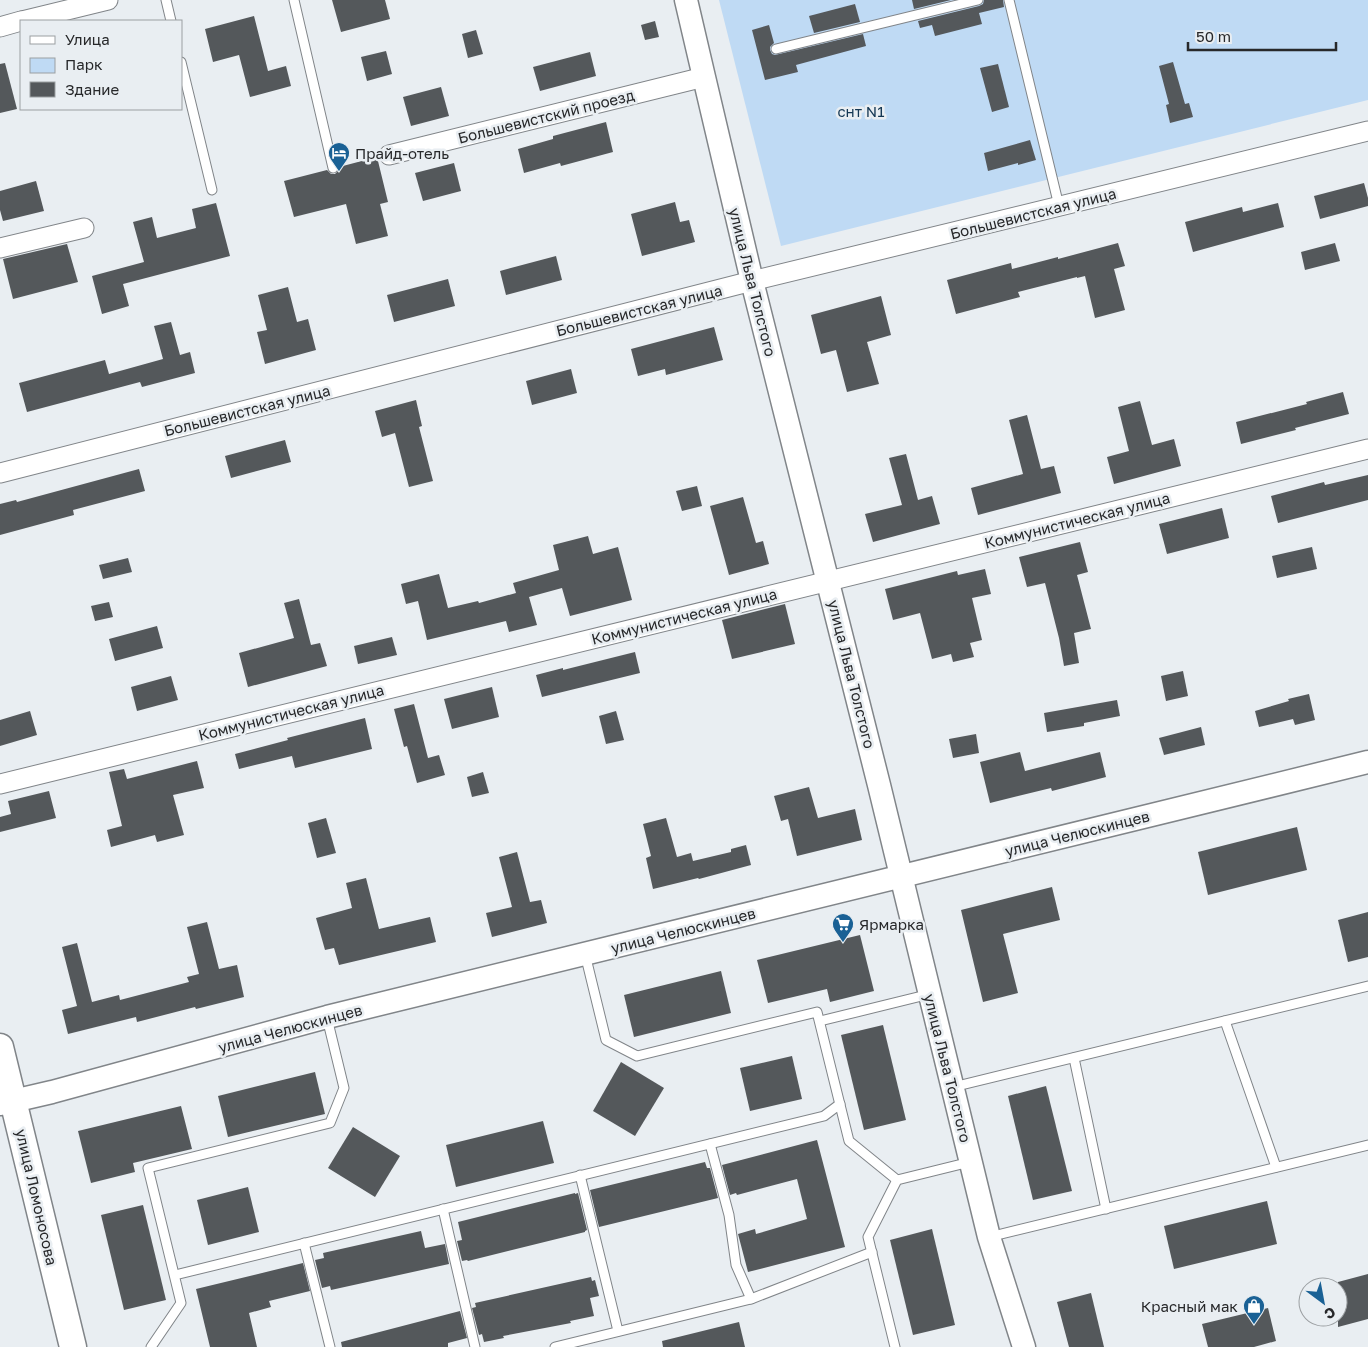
<svg xmlns="http://www.w3.org/2000/svg" width="1368" height="1347" font-family="'Golos Text',sans-serif">
<rect width="100%" height="100%" fill="#e9eef2"/>
<path fill="#bfdaf4" d="M719 0H1368V100L781 246Z"/>
<g fill="#54585b">
<path d="M332 0H385L390 19 341 32Z"/>
<path d="M912 0H951L914 9Z"/>
<path d="M984 0H1003L1004 7 979 13 982 24 935 36 932 25 920 28 918 21 979 6 983 4Z"/>
<path d="M855 4 860 22 814 33 809 16Z"/>
<path d="M254 16 268 71 286 66 291 86 250 97 239 55 213 62 205 29Z"/>
<path d="M655 21 659 37 645 40 641 25Z"/>
<path d="M769 25 774 43 770 47V50L772 54 775 55 863 34 866 46 796 65 798 72 765 80 752 30Z"/>
<path d="M476 30 483 54 468 58 462 34Z"/>
<path d="M386 51 392 74 367 81 361 57Z"/>
<path d="M590 52 596 76 540 91 533 67Z"/>
<path d="M1173 62 1185 104 1189 103 1193 117 1170 123 1166 105 1169 104 1159 66Z"/>
<path d="M5 63 17 109 0 113V64Z"/>
<path d="M998 64 1009 107 992 112 980 68Z"/>
<path d="M441 87 449 116 411 126 403 97Z"/>
<path d="M606 122 613 152 561 166 560 163 524 173 518 149 553 139V136Z"/>
<path d="M1030 140 1036 160 1018 165V163L988 171 984 153Z"/>
<path d="M377 157 388 202 380 204 388 236 356 244 346 204 294 217 284 181 327 170 331 174H335L339 170V167Z"/>
<path d="M454 163 461 191 423 201 415 173Z"/>
<path d="M36 181 44 211 3 221 0 210V191Z"/>
<path d="M1364 183 1368 198V206L1320 219 1314 196Z"/>
<path d="M675 202 680 222 689 220 695 242 642 256 631 214Z"/>
<path d="M216 203 230 256 123 284 129 306 102 314 92 276 144 262 133 222 152 217 157 238 196 228 192 209Z"/>
<path d="M1278 203 1284 227 1193 252 1185 222 1242 207 1243 212Z"/>
<path d="M1118 243 1125 266 1114 269 1125 310 1095 318 1085 276 1077 278V277L1018 292 1020 297 956 314 947 280 1011 263 1012 269 1058 257V259Z"/>
<path d="M1335 243 1340 261 1305 270 1301 252Z"/>
<path d="M67 244 78 282 13 299 3 259Z"/>
<path d="M556 256 562 280 506 295 500 271Z"/>
<path d="M448 279 455 306 394 322 387 295Z"/>
<path d="M288 287 297 322 308 319 316 350 265 364 257 332 267 330 258 295Z"/>
<path d="M881 296 891 335 867 342 879 384 847 392 836 350 821 354 811 315Z"/>
<path d="M171 322 180 355 190 352 195 373 142 387 140 382 27 412 19 383 105 360 109 374 163 359 154 326Z"/>
<path d="M714 327 723 360 666 375 665 369 638 376 631 349Z"/>
<path d="M571 369 577 393 532 405 526 381Z"/>
<path d="M1343 392 1349 414 1295 428 1296 430 1241 444 1236 422 1307 404 1306 402Z"/>
<path d="M416 400 422 426 419 427 433 481 409 487 395 433 382 437 375 411Z"/>
<path d="M1140 401 1152 445 1174 439 1181 466 1114 484 1107 457 1129 451 1118 407Z"/>
<path d="M1027 415 1041 469 1054 466 1061 493 978 515 971 488 1023 474 1009 420Z"/>
<path d="M285 440 291 462 231 478 225 456Z"/>
<path d="M906 454 918 500 932 496 940 524 873 542 865 514 902 505 889 458Z"/>
<path d="M139 469 145 491 73 510 74 515 0 535V504L16 500 17 502Z"/>
<path d="M1368 475V500L1278 523 1271 496 1324 482 1325 485Z"/>
<path d="M697 486 702 506 682 511 676 491Z"/>
<path d="M743 497 756 543 763 541 769 564 729 575 710 506Z"/>
<path d="M1222 508 1229 538 1167 554 1159 524Z"/>
<path d="M588 536 593 554 618 547 632 600 570 616 562 588 529 597 537 625 509 632 506 621 427 640 418 601 406 604 401 584 439 574 448 608 478 601 479 603 516 593 513 583 559 570 553 545Z"/>
<path d="M1080 542 1088 572 1077 575 1091 629 1074 633 1079 663 1064 666 1059 638 1045 583 1027 587 1019 557Z"/>
<path d="M1312 547 1317 569 1277 578 1272 556Z"/>
<path d="M128 558 132 572 103 579 99 565Z"/>
<path d="M985 569 991 594 972 598 982 640 970 643 974 657 953 662 951 654 932 659 920 613 893 620 885 589 957 571 958 575Z"/>
<path d="M299 599 311 645 320 643 327 666 248 687 239 653 294 638 284 603Z"/>
<path d="M109 602 113 617 95 621 91 606Z"/>
<path d="M785 604 795 644 732 659 722 620Z"/>
<path d="M157 626 163 648 115 661 109 639Z"/>
<path d="M392 637 397 655 358 664 354 646Z"/>
<path d="M635 652 640 673 542 697 536 675 563 668V670Z"/>
<path d="M1183 671 1188 696 1166 701 1161 676Z"/>
<path d="M171 676 178 700 137 711 131 687Z"/>
<path d="M492 687 499 717 452 729 444 699Z"/>
<path d="M1309 694 1315 720 1295 725 1293 719 1259 727 1255 711 1289 701 1288 699Z"/>
<path d="M1117 700 1120 716 1084 723V726L1047 732 1044 713Z"/>
<path d="M414 704 428 758 439 755 445 775 417 783 407 746 404 747 394 709Z"/>
<path d="M30 711 37 735 0 746V720Z"/>
<path d="M616 711 624 740 606 744 599 716Z"/>
<path d="M365 718 372 749 295 768 292 756 239 769 235 754 288 740 287 738Z"/>
<path d="M1201 727 1205 745 1164 755 1159 738Z"/>
<path d="M976 734 979 753 953 758 949 739Z"/>
<path d="M1020 752 1025 771 1100 752 1106 777 1052 791 1051 788 990 803 980 762Z"/>
<path d="M197 761 204 788 173 795 184 835 157 842 155 835 111 847 107 830 122 826 109 772 124 769 127 779Z"/>
<path d="M483 772 489 793 472 797 467 777Z"/>
<path d="M809 787 818 818 855 809 862 840 797 856 788 819 781 821 774 796Z"/>
<path d="M49 791 56 818 0 832V817L11 814 8 801Z"/>
<path d="M326 818 336 853 317 858 308 823Z"/>
<path d="M666 818 677 857 691 853 693 861 731 852V849L746 845 751 865 699 879 698 878 653 889 646 858 651 856 643 824Z"/>
<path d="M1297 827 1307 870 1208 895 1198 852Z"/>
<path d="M517 852 530 902 541 900 547 923 492 937 486 913 512 907 499 857Z"/>
<path d="M366 878 379 929 430 917 436 942 339 965 334 948 325 950 316 918 352 908 346 883Z"/>
<path d="M1052 887 1060 920 1003 934 1018 993 983 1002 961 910Z"/>
<path d="M1368 912V957L1348 962 1338 920Z"/>
<path d="M207 922 219 969 237 965 244 997 196 1009 195 1007 137 1022 136 1017 68 1034 62 1010 77 1006 62 947 77 943 92 1002 119 995 120 1000 189 982 187 977 199 974 187 927Z"/>
<path d="M860 935 874 991 830 1002 827 989 768 1003 757 960Z"/>
<path d="M721 971 731 1013 634 1037 624 995Z"/>
<path d="M883 1025 906 1120 864 1130 841 1035Z"/>
<path d="M792 1056 802 1099 750 1111 740 1068Z"/>
<path d="M621 1062 664 1088 635 1136 593 1111Z"/>
<path d="M315 1072 325 1114 228 1137 218 1096Z"/>
<path d="M1046 1086 1072 1191 1033 1200 1008 1096Z"/>
<path d="M181 1106 192 1149 133 1163 135 1172 91 1183 78 1131Z"/>
<path d="M543 1121 554 1163 456 1187 446 1145Z"/>
<path d="M353 1127 400 1156 375 1197 328 1168Z"/>
<path d="M817 1140 845 1247 748 1272 738 1234 755 1229 756 1234 807 1219 797 1179 737 1195 736 1193 730 1195 722 1165Z"/>
<path d="M705 1162 707 1168H710L718 1198 599 1227 590 1190Z"/>
<path d="M248 1187 259 1232 208 1245 197 1200Z"/>
<path d="M575 1193V1194L578 1193 587 1230 585 1231V1232L468 1261 467 1260 462 1261 457 1241 462 1240 458 1222Z"/>
<path d="M1267 1201 1277 1244 1174 1269 1164 1226Z"/>
<path d="M143 1205 166 1300 124 1310 101 1215Z"/>
<path d="M932 1229 955 1325 913 1335 890 1240Z"/>
<path d="M421 1231 425 1248 445 1244 449 1264 331 1290 330 1286 322 1288 315 1260 324 1258 323 1253Z"/>
<path d="M303 1263 310 1291 269 1301 271 1307 249 1313 257 1347H210L196 1289Z"/>
<path d="M1368 1274V1319L1338 1327V1282Z"/>
<path d="M591 1277 592 1281 595 1280 599 1296 590 1298 594 1316 570 1321 571 1323 503 1336 504 1338 484 1342 482 1334 479 1335 472 1308 476 1307 475 1303Z"/>
<path d="M1091 1293 1104 1347H1069L1057 1302Z"/>
<path d="M1268 1308 1276 1341 1254 1347H1208L1202 1324Z"/>
<path d="M460 1311 467 1338 448 1343V1347H342L341 1342Z"/>
<path d="M739 1322 745 1347H663L662 1341Z"/>
</g>
<g fill="none" stroke-linecap="round" stroke-linejoin="round">
<g stroke="#818589" stroke-width="11">
<g id="service">
<path d="M166 0 171 21"/>
<path d="M294 0 333 168"/>
<path d="M1009 0 1059 206"/>
<path d="M776 49 978 0"/>
<path d="M181 62 212 190"/>
<path d="M585 954 606 1040 637 1056 817 1012 849 1141 897 1180"/>
<path d="M820 1021 930 994"/>
<path d="M1225 1021 1276 1167"/>
<path d="M1074 1058 1106 1209"/>
<path d="M953 1087 1368 986"/>
<path d="M710 1144 729 1215 736 1265 751 1299"/>
<path d="M580 1175 618 1331"/>
<path d="M443 1209 475 1347"/>
<path d="M989 1237 1368 1145"/>
<path d="M304 1243 330 1347"/>
<path d="M175 1275 824 1116 840 1104"/>
<path d="M151 1347 181 1303 148 1168 330 1123 344 1088 327 1018"/>
<path d="M555 1347 751 1299 872 1252"/>
<path d="M895 1347 868 1237 897 1180 970 1162"/>
</g>
</g>
<g stroke="#818589" stroke-width="21">
<g id="minor">
<path d="M22 21 108 0"/>
<path d="M0 27 21 21"/>
<path d="M389 155 704 77"/>
<path d="M0 248 84 228"/>
<path d="M0 473 752 281 1368 131"/>
<path d="M0 784 1368 449"/>
</g>
</g>
<g stroke="#818589" stroke-width="25">
<g id="tertiary">
<path d="M686 0 704 77 752 281 879 785 989 1237 1024 1347"/>
<path d="M0 1104 52 1092 327 1017 1368 762"/>
</g>
</g>
<g stroke="#818589" stroke-width="29">
<path id="secondary" d="M0 1047 73 1347"/>
</g>
<use href="#service" stroke="#fff" stroke-width="9"/>
<use href="#minor" stroke="#fff" stroke-width="19"/>
<use href="#tertiary" stroke="#fff" stroke-width="22"/>
<use href="#secondary" stroke="#fff" stroke-width="26"/>
</g>
<defs>
<g id="hotel-pin" transform="scale(1.125)"><path d="M0 17L-7.5 6A9.5 9.5 0 1 1 7.5 6Z" fill="#1a6195" stroke="#e9eef2"/><path d="M-6-4.5h1.5V1H6V5H4.5V3h-9V5H-6ZM-4 0a1.8 1.8 0 1 1 3.6 0ZM.5 0V-2.5h3Q6-2.5 6 0Z" fill="#fff"/></g>
<g id="supermarket-pin" transform="scale(1.125)"><path d="M0 17L-7.5 6A9.5 9.5 0 1 1 7.5 6Z" fill="#1a6195" stroke="#e9eef2"/><path d="M-6-5.5h2.5l.6 2H6L4.5 2H-2.5L-4.4-4H-6ZM-1.5 3.2a1.3 1.3 0 1 0 .1 0ZM3 3.2a1.3 1.3 0 1 0 .1 0Z" fill="#fff"/></g>
<g id="shop-pin" transform="scale(1.125)"><path d="M0 17L-7.5 6A9.5 9.5 0 1 1 7.5 6Z" fill="#1a6195" stroke="#e9eef2"/><path d="M-5-2.5h2.3a2.7 3.5 0 0 1 5.4 0H5L5.5 6h-11ZM-1.5-2.5h3a1.5 2.3 0 0 0-3 0Z" fill="#fff"/></g>
</defs>
<g fill-rule="evenodd">
<use href="#hotel-pin" x="339" y="153"/>
<use href="#supermarket-pin" x="843" y="924"/>
<use href="#shop-pin" x="1254" y="1306"/>
</g>
<g text-anchor="middle" dominant-baseline="central" stroke-width="5" stroke-linejoin="round" paint-order="stroke">
<g font-size="15" fill="#153854" stroke="#e9eef2">
<text x="861" y="111">снт N1</text>
</g>
<g font-size="15" fill="#27282a" stroke="#e9eef2">
<text transform="translate(546 116) rotate(-14)">Большевистский проезд</text>
<text transform="translate(1033 213) rotate(-14)">Большевистская улица</text>
<text transform="translate(753 282) rotate(76)">улица Льва Толстого</text>
<text transform="translate(639 310) rotate(-14)">Большевистская улица</text>
<text transform="translate(247 410) rotate(-14)">Большевистская улица</text>
<text transform="translate(1077 520) rotate(-14)">Коммунистическая улица</text>
<text transform="translate(684 616) rotate(-14)">Коммунистическая улица</text>
<text transform="translate(852 674) rotate(76)">улица Льва Толстого</text>
<text transform="translate(291 712) rotate(-14)">Коммунистическая улица</text>
<text transform="translate(1077 833) rotate(-14)">улица Челюскинцев</text>
<text transform="translate(683 930) rotate(-14)">улица Челюскинцев</text>
<text transform="translate(290 1028) rotate(-15)">улица Челюскинцев</text>
<text transform="translate(948 1068) rotate(76)">улица Льва Толстого</text>
<text transform="translate(37 1197) rotate(77)">улица Ломоносова</text>
</g>
<g font-size="15" fill="#27282a" stroke="#e9eef2" text-anchor="start">
<text x="355" y="153">Прайд-отель</text>
<text x="859" y="924">Ярмарка</text>
<text x="1238" y="1306" text-anchor="end">Красный мак</text>
</g>
</g>
<rect x="20" y="20" width="162" height="90" fill="#e9eef2" stroke="#9b9fa2"/>
<rect x="30" y="36" width="25" height="8" fill="#ffffff" stroke="#9b9fa2"/>
<text x="65" y="45" font-size="15" fill="#27282a">Улица</text>
<rect x="30" y="58" width="25" height="15" fill="#bfdaf4" stroke="#9b9fa2"/>
<text x="65" y="70" font-size="15" fill="#27282a">Парк</text>
<rect x="30" y="82" width="25" height="15" fill="#54585b" stroke="#9b9fa2"/>
<text x="65" y="95" font-size="15" fill="#27282a">Здание</text>
<g transform="translate(1323 1302) rotate(148)"><circle r="24" fill="#e9eef2" stroke="#9b9fa2"/>
<path d="M0-4L9 19L0 12L-9 19Z" fill="#1a6195"/>
<text y="-8" font-size="14" font-weight="bold" text-anchor="middle" fill="#27282a">С</text>
</g>
<path d="M1188 42v8h148v-8" fill="none" stroke="#27282a" stroke-width="2.5"/>
<text x="1196" y="42" font-size="15" fill="#27282a" stroke="#e9eef2" stroke-width="4" paint-order="stroke">50 m</text>
</svg>
